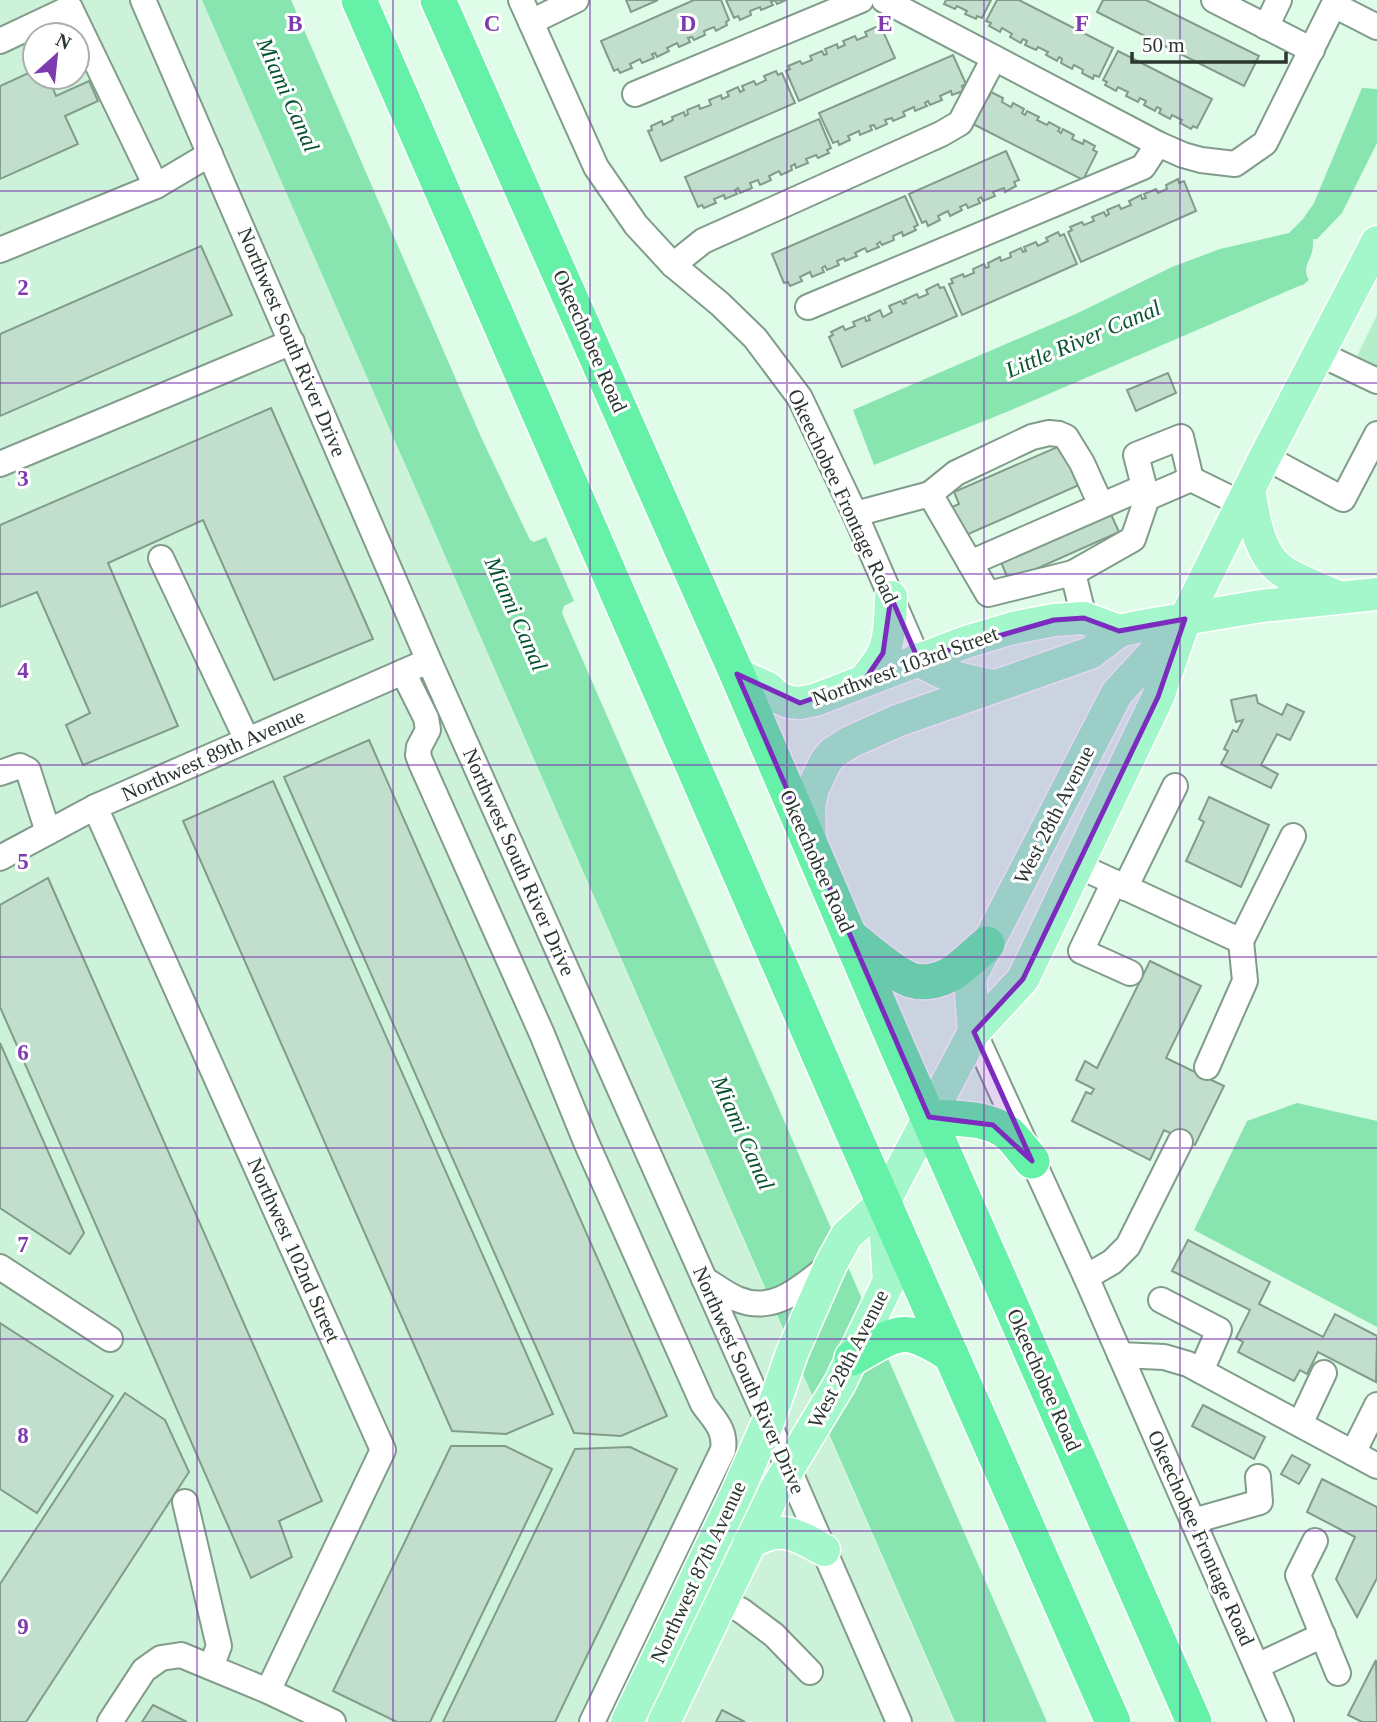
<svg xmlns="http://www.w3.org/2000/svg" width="1377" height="1722" font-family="'Times New Roman',serif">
<rect width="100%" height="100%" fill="#dffce9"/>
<path fill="#cdf2da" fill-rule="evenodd" d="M0 0H202L954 1722H0ZM35 35H77V77H35Z"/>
<path fill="#b5eecb" d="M1377 315V368L1356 358Z"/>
<g fill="#88e5af">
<path d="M202 0H291L481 437 530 540 534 542 546 537 574 601 564 606 562 613 1047 1722H955Z"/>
<path d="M1362 88 1377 89V143L1342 213 1317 239H1313C1313 243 1313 248 1312 252 1309 263 1302 268 1309 280L1303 285 1299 286 1009 411 874 465 853 410 1078 313 1172 267 1220 249 1289 233 1303 219 1314 203Z"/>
<path d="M1297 1103 1377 1121V1327L1194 1230 1247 1121Z"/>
</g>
<g fill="#c2dfcd" stroke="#819c8a" stroke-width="2">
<path d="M626 0H658L631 12Z"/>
<path d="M694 0H721L729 20 726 22 727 25 716 31 714 27 704 31 705 35 694 40 692 37 688 38 690 42 679 47 677 43 667 48 669 51 657 57 655 53 652 54 654 58 642 63 640 59 630 64 632 68 620 73 618 69 614 71 601 41Z"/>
<path d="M726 0H786L777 4 775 0 771 2 773 5 761 10 760 7 750 11 751 15 740 20 738 16 734 18Z"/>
<path d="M946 0H991L982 18 977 16 976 19 965 14 967 11 957 6 955 9 944 4Z"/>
<path d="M997 0H1019L1113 48 1099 77 1094 75 1093 79 1082 73 1083 70 1074 65 1072 69 1061 63 1062 59 1059 57 1057 61 1046 55 1048 52 1038 47 1036 50 1025 45 1027 41 1023 39 1021 43 1010 37 1012 34 1002 28 1000 32 989 26 991 23 986 21Z"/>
<path d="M1103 0H1146L1259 56 1244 86 1097 12Z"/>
<path d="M876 27 878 31 882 29 895 58 799 101 786 71 790 69 788 66 800 61 802 64 812 60 810 56 822 51 824 55 827 54 825 49 837 44 838 48 845 45 843 41 855 36 857 40 867 36 865 32Z"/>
<path d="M1118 51 1212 99 1197 128 1193 126 1191 129 1180 123 1182 120 1172 115 1170 119 1159 113 1161 109 1157 107 1155 111 1144 105 1146 101 1140 98 1138 102 1126 96 1128 92 1118 87 1116 91 1105 85 1107 82 1103 80Z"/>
<path d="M953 55 966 84 962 86 963 91 952 95 951 91 940 96 942 100 930 105 928 101 925 103 927 106 915 111 914 107 903 112 905 116 893 121 892 118 885 120 887 124 876 129 874 125 870 126 872 130 860 135 859 131 848 136 850 140 839 145 838 141 833 143 819 113Z"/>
<path d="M35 70V77H48L56 96 89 81 98 101 65 116 78 144 0 179V86Z"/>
<path d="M776 71 778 75 782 73 795 103 661 161 648 131 652 130 651 126 662 121 663 125 673 120 672 117 684 112 685 116 688 114 687 110 699 105 700 109 711 105 709 100 721 95 722 99 729 96 727 92 738 87 740 92 744 90 742 86 754 81 756 85 766 80 764 76Z"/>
<path d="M991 92 1003 98 1002 102 1011 107 1013 103 1024 109 1022 113 1025 115 1027 111 1039 117 1037 120 1047 125 1049 122 1060 128 1058 131 1061 133 1063 129 1074 135 1072 139 1083 144 1084 140 1095 146 1093 150 1097 152 1083 180 971 123 986 95 989 97Z"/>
<path d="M819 119 831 148 827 150 829 153 818 158 816 155 806 159 808 163 796 168 795 164 791 166 792 170 781 175 779 171 769 176 771 180 760 185 758 180 750 183 752 188 740 193 738 188 735 190 737 194 725 199 724 195 714 199 716 203 704 208 702 205 698 207 685 177Z"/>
<path d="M1006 151 1019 180 1014 182 1016 186 1005 192 1004 188 993 192 995 196 983 201 981 197 978 199 980 203 968 208 966 204 960 207 962 210 950 216 948 211 938 216 940 220 928 226 926 221 922 223 909 194Z"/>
<path d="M1178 179 1179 183 1184 181 1196 211 1081 262 1068 232 1072 230 1070 227 1082 222 1084 225 1094 221 1092 217 1104 212 1106 216 1109 214 1107 210 1119 205 1121 209 1131 205 1129 201 1141 195 1142 199 1146 198 1144 194 1156 189 1158 193 1167 189 1166 185Z"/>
<path d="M905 196 918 225 914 227 916 230 903 236 902 232 893 236 894 240 882 245 880 242 877 244 879 247 867 252 865 248 855 253 857 256 845 261 844 258 837 261 839 265 827 270 825 266 822 268 824 272 812 277 810 272 800 277 802 281 790 286 788 282 784 283 772 254Z"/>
<path d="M1058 232 1060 236 1064 234 1077 264 962 315 949 284 953 283 951 279 963 274 964 277 974 273 973 269 984 264 986 268 989 267 988 263 1000 257 1001 261 1011 257 1010 253 1021 248 1023 252 1026 251 1024 247 1036 242 1038 246 1048 241 1046 238Z"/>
<path d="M201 246 232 315 0 416V334Z"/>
<path d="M938 284 940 288 944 287 957 316 842 367 829 337 833 335 831 332 843 326 845 330 855 326 853 322 865 317 866 321 870 320 868 316 880 310 883 317 892 312 889 306 901 301 903 304 906 303 904 300 917 294 919 298 928 294 926 290Z"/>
<path d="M1168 373 1176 393 1136 411 1127 390Z"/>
<path d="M271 408 373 639 274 680 203 520 108 563 178 726 83 765 66 725 90 713 37 592 0 607V525Z"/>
<path d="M1062 445 1079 485 964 536 952 507 959 504 954 492Z"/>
<path d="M1110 512 1119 532 1009 581 1000 560Z"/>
<path d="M1256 695 1258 703 1282 715 1287 704 1304 712 1290 740 1277 734 1261 765 1278 774 1271 788 1221 764 1228 751 1224 749 1233 730 1237 732 1243 720 1236 722 1231 700Z"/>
<path d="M369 740 667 1416 621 1436 574 1433 284 777Z"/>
<path d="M273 781 553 1414 506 1434 452 1431 183 821Z"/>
<path d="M1209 797 1269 825 1241 887 1186 861 1204 822 1199 819Z"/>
<path d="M48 878 322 1501 279 1521 292 1557 251 1578 0 1007V905Z"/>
<path d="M1150 961 1201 986 1166 1058 1224 1086 1195 1145 1164 1130 1150 1160 1072 1121 1086 1092 1091 1094 1094 1089 1076 1080 1085 1061 1097 1068Z"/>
<path d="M0 1043 84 1233 70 1254 0 1208Z"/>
<path d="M1188 1240 1270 1282 1259 1304 1323 1337 1335 1314 1377 1336 1376 1382 1318 1352 1307 1374 1300 1370 1294 1381 1238 1352 1243 1342 1236 1338 1250 1310 1172 1271Z"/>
<path d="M0 1323 113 1396 37 1513 0 1489Z"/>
<path d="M125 1393 165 1420 189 1472 26 1722H0V1584Z"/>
<path d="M1203 1405 1265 1437 1254 1459 1192 1426Z"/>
<path d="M451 1446H505L552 1469 430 1722H397L333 1691Z"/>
<path d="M630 1447 677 1469 555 1722H443L575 1449Z"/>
<path d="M1292 1455 1310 1465 1299 1484 1281 1474Z"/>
<path d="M1322 1479 1377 1507V1578L1357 1617 1336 1579 1355 1537 1307 1512Z"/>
<path d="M1376 1660 1377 1722H1362L1348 1715Z"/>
<path d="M153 1705 187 1722H142Z"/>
<path d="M722 1710 745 1722H716Z"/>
</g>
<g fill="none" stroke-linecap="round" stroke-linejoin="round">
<g stroke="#819c8a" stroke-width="28">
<g id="minor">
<path d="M143 0 429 661 768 1422 899 1722"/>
<path d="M521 0 596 167 636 225 673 265 720 304 755 338 800 398 855 514 918 659"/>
<path d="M884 0 1158 144 1183 155 1201 160 1235 164 1265 143 1336 0"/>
<path d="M1214 0 1312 50"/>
<path d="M1334 5 1377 27"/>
<path d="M531 22 576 0"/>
<path d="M1266 27 1279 0"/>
<path d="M0 41 70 8 156 186"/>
<path d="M635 94 861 0"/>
<path d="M0 250 156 186 210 154"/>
<path d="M673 265 703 241 941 134 960 123 994 58"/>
<path d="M808 307 1143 167 1158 144"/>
<path d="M1318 353 1377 381"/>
<path d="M1265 457 1343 499 1377 434"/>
<path d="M0 464 292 342"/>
<path d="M930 494 956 473 1032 437 1049 433 1059 434 1066 437 1082 463 1101 505"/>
<path d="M1147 498 1136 455 1181 437 1191 479"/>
<path d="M855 514 930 494 988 594 1073 573 1084 618"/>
<path d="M161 558 247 740"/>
<path d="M970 563 1144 487"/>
<path d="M1073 573 1133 539 1147 498 1191 479 1242 504"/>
<path d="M403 672 426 718 428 730 419 747 418 755 421 763 542 1034 586 1142 703 1404C714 1420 726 1429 723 1450L592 1722"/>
<path d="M0 773 20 766 28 770 48 832"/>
<path d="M95 807 383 1450 268 1691"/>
<path d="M0 858 95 807 419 665"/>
<path d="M1077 865 1241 941 1293 836"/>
<path d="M1114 882 1081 951 1130 973"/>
<path d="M1125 888 1175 786"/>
<path d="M974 1032 1086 1277 1281 1722"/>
<path d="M1207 1067 1245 981 1241 941"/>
<path d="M0 1267 110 1339"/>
<path d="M1086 1277 1112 1262 1128 1246 1180 1142"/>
<path d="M704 1279C715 1286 726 1294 737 1299 775 1315 802 1286 830 1265"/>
<path d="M1161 1300 1219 1330 1201 1371"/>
<path d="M1120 1355 1164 1357 1188 1364 1377 1466"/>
<path d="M1300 1424 1324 1373"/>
<path d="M1353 1453 1377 1405"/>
<path d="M185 1502 219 1646 211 1667"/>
<path d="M1193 1521 1260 1502 1258 1477"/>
<path d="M1315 1541 1298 1575 1338 1673"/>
<path d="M722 1600 742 1611 774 1635 810 1672"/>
<path d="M1257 1666 1323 1635"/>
<path d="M110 1722 144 1670 161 1658 181 1655 268 1691 333 1722"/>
</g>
</g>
<g stroke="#fff" stroke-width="35">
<g id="major">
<path d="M1249 489C1254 517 1258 555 1284 572 1300 582 1321 589 1338 597"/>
<path d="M918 659C946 677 961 680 994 686"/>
<path d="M737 674 768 688 777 697 789 702 800 703 815 700 966 642 1013 628 1054 620 1084 618 1119 631"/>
<path d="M864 681C871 672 879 663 883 653 891 636 890 615 891 597"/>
<path d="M810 842 809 806 813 788 826 761 833 753 850 742 897 721 1090 653 1119 631 1137 627 1261 606 1377 594"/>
<path d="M974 1032 970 978 1117 693 1175 630"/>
<path d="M749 1543C781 1525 794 1533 824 1550"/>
<path d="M627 1722 737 1493 768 1422 792 1353 831 1264 847 1235 884 1202 974 1032 1023 979 1158 697 1185 619 1265 457 1377 242"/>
<path d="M664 1722 776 1489 840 1383 889 1281 884 1211"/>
</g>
</g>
<g stroke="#fff" stroke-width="38">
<g id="highway">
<path d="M359 0 854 1135 1113 1722"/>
<path d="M438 0 737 674 898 1049 1194 1722"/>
<path d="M852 938C867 950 894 974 911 980 923 984 938 981 949 975 962 968 975 954 987 944"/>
<path d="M929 1117C955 1119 989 1116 1010 1135 1018 1143 1025 1153 1032 1161"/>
<path d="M852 1358C899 1332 903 1323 951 1355"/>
</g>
</g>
<use href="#minor" stroke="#fff" stroke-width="24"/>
<use href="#major" stroke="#a3f7ca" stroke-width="32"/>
<use href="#highway" stroke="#65f1a7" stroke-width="35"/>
</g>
<path fill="#7b2cbf" fill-opacity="0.2" stroke="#7b2cbf" stroke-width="5" stroke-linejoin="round" d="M891 597 918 659 1054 620 1084 618 1119 631 1185 619 1158 697 1023 979 974 1032 1032 1161 993 1125 929 1117 737 674 800 703 864 681 883 653Z"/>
<path fill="none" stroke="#7d3baf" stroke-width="2" stroke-opacity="0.55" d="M197 0V1722M393 0V1722M590 0V1722M787 0V1722M984 0V1722M1180 0V1722M0 191H1377M0 383H1377M0 574H1377M0 765H1377M0 957H1377M0 1148H1377M0 1339H1377M0 1531H1377"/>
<g text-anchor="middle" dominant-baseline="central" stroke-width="6" stroke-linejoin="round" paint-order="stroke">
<g font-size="21" fill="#2b362f" stroke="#fff">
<text transform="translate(590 341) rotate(66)">Okeechobee Road</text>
<text transform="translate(292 342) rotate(67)">Northwest South River Drive</text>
<text transform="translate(843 496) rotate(65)">Okeechobee Frontage Road</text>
<text transform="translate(905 666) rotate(-20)">Northwest 103rd Street</text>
<text transform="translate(213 755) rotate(-24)">Northwest 89th Avenue</text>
<text transform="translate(1054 815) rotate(-63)">West 28th Avenue</text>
<text transform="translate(817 861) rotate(66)">Okeechobee Road</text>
<text transform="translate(519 862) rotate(66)">Northwest South River Drive</text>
<text transform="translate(294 1250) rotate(66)">Northwest 102nd Street</text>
<text transform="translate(848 1359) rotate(-63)">West 28th Avenue</text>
<text transform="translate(749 1380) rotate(66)">Northwest South River Drive</text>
<text transform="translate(1044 1380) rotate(66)">Okeechobee Road</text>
<text transform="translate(1201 1538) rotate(66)">Okeechobee Frontage Road</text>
<text transform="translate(698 1572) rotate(-65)">Northwest 87th Avenue</text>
</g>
<g font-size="23" font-style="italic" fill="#085331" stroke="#fff">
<text transform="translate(288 95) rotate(66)">Miami Canal</text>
<text transform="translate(1083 339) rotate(-23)">Little River Canal</text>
<text transform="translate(516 614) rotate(66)">Miami Canal</text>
<text transform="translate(743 1133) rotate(66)">Miami Canal</text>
</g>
</g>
<g font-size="23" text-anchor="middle" font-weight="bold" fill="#7d3baf" stroke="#fff" stroke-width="6" stroke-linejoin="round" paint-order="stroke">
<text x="295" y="31">B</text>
<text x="492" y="31">C</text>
<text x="688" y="31">D</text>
<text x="885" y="31">E</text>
<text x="1082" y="31">F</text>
<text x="23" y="295">2</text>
<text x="23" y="486">3</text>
<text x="23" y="678">4</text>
<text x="23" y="869">5</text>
<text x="23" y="1060">6</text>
<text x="23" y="1252">7</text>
<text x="23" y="1443">8</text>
<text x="23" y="1634">9</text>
</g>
<g transform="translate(56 56) rotate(27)"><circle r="33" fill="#ffffff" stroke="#aaafac" stroke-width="2"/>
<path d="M0-5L12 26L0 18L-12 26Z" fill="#7d3baf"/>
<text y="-10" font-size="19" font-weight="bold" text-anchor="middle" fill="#2b362f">N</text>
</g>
<path d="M1132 52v10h154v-10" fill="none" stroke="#2b362f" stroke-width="3.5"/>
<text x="1142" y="52" font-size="21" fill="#2b362f" stroke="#ffffff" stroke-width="5" paint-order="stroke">50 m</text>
</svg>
